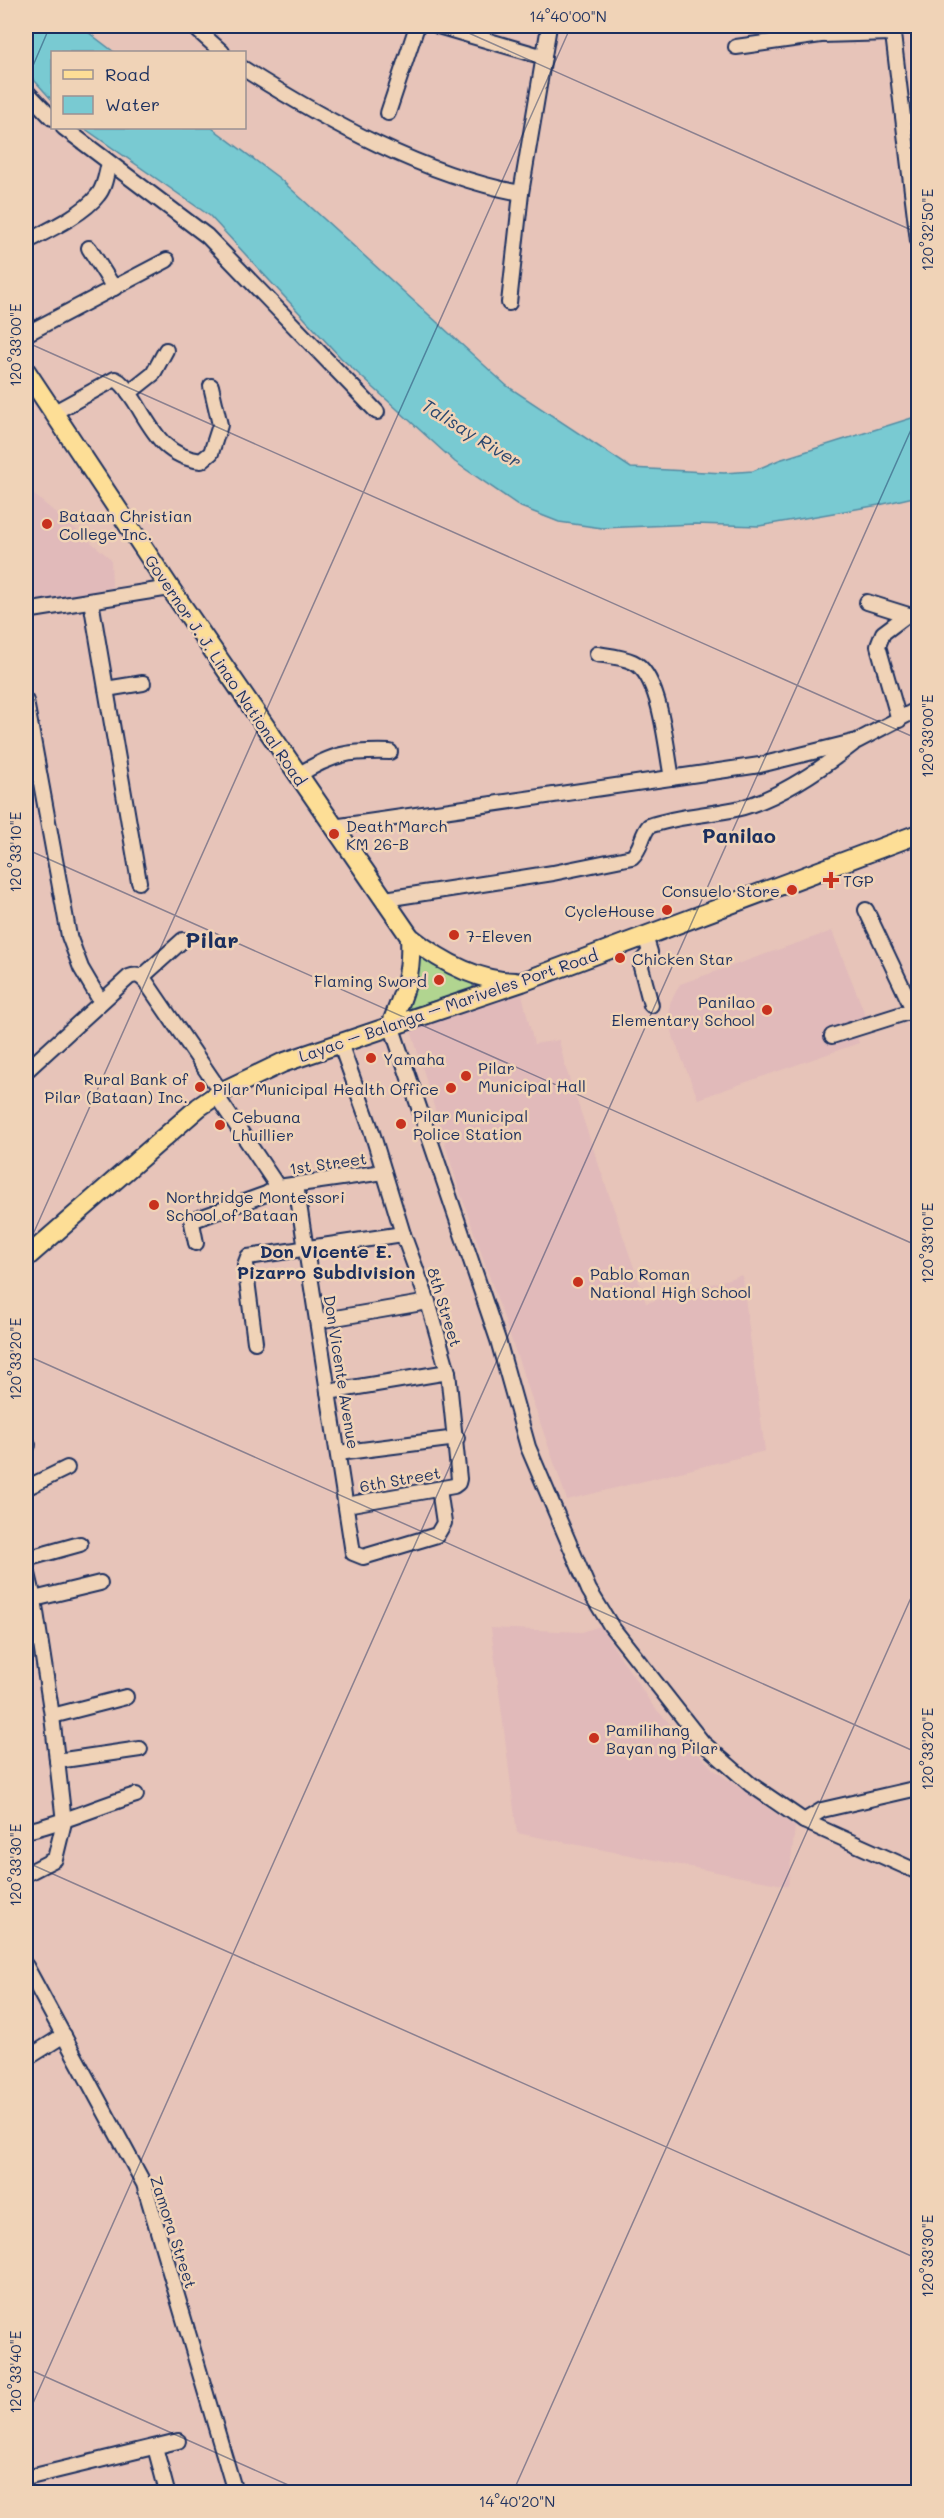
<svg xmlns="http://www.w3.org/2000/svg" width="944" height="2518" font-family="Mali,sans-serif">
<rect width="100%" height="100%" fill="#e7c4b9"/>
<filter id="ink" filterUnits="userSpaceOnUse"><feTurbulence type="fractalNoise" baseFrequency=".0167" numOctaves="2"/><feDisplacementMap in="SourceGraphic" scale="12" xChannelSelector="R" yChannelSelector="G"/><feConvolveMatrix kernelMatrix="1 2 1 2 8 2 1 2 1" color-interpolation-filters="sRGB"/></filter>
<g filter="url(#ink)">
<g fill="#e1baba">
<path d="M26 488 111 559 112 587 26 605Z"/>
<path d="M832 931 867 1019 853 1024 859 1043 698 1099 674 1039 669 1018 670 1003 680 984Z"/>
<path d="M522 994 534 1044 559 1040 565 1066 646 1303 742 1275 765 1451 567 1500 457 1183 411 1030Z"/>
<path d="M600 1626 653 1706 713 1769 795 1827 788 1886 517 1833 491 1628 582 1632Z"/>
</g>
<path fill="#b1d590" stroke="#668277" stroke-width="1.5" d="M415 945 473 980V989L402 1011 417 976Z"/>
<g fill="#79cad2" stroke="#538ca4" stroke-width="1.5">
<path d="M26 26H80L114 52H52V100L26 71Z"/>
<path d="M84 128H212L279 178 507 386 631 468 724 473 753 471 779 460 918 416V496L879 505 759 526 695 524 602 528 559 522 521 507 455 462 341 358 210 216Z"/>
</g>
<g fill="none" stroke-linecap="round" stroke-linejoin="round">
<g stroke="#1b2f5e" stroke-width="18">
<g id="minor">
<path d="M193 26 222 52"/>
<path d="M438 26 544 57"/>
<path d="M892 26 918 241"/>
<path d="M736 47 821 35 892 33"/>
<path d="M244 69C326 121 426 176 521 193"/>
<path d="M26 91 52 118"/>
<path d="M388 113 417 26"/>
<path d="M64 128 207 236 377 412"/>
<path d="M26 242C47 231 84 214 98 195 105 187 106 174 109 163"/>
<path d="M89 248 114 288"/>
<path d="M509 303 521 193 549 26"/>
<path d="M26 334 167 260"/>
<path d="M129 393 153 374 166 350"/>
<path d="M53 413 115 379C124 383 128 392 134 400 153 430 163 456 201 461L211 453 220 425 211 386"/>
<path d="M91 601 139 882"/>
<path d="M867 602 918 618"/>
<path d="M26 611 170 588"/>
<path d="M597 654C609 656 622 657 633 662 661 675 666 749 672 778"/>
<path d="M106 689 143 683"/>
<path d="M26 701 69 936 81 968 101 1002"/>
<path d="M899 720 878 646 883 633 907 615"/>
<path d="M298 775C334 753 349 751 390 752"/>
<path d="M333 827 760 765 857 741 918 709"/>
<path d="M385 899 553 873 632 857C642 848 641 835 649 826 677 816 707 815 736 809 776 800 821 769 853 744"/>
<path d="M866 910 918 1020"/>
<path d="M645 936 650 952 642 961 641 967 651 1005"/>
<path d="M142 977 183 940"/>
<path d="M391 1025 498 1340 528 1447 589 1590 611 1626 703 1743 750 1784 804 1821 918 1872"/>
<path d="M832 1036 918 1009"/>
<path d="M340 1043 371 1129 403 1234 428 1302 448 1372 459 1479 458 1483 454 1486 346 1505"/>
<path d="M26 1071 129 977C136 974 140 975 146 982L221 1092"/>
<path d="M216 1095 278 1187"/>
<path d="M296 1185 353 1553 363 1557 437 1535 444 1523 439 1489"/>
<path d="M196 1243 192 1223 194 1220 266 1194 278 1187 384 1172"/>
<path d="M318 1321 428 1302"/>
<path d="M255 1342 245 1265 248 1257 403 1234"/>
<path d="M328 1392 448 1372"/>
<path d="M26 1441 28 1445"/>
<path d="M338 1453 457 1438"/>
<path d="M26 1488 67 1468"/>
<path d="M26 1559 80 1544"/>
<path d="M26 1565 34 1599 52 1716 64 1822 55 1859 26 1874"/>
<path d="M34 1599 100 1583"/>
<path d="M52 1716 126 1697"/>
<path d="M57 1761 140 1749"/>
<path d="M804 1821 822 1810 918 1788"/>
<path d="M26 1831C64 1823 98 1806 136 1795"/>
<path d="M26 1966 144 2184 235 2492"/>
<path d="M26 2059 64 2035"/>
<path d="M155 2447 167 2492"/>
<path d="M26 2478 178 2441"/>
</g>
</g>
<g stroke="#1b2f5e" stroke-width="22">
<g id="major">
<path d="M26 371 170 588 410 937C439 960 476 981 515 982"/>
<path d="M391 1025C405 991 412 974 410 937"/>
<path d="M26 1258 199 1107 221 1092 282 1063 522 982 918 834"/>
</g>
</g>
<use href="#minor" stroke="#f0d3b7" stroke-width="14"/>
<use href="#major" stroke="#fdde96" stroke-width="18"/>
</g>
</g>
<path fill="none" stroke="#1b2f5e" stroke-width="1.5" stroke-opacity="0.45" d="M453 26 918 233M26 82 50 26M26 342 918 739M26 849 918 1246M26 1250 571 26M26 1355 918 1753M26 1862 918 2259M26 2368 304 2492M26 2419 918 414M513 2492 918 1582"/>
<g fill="#c8321e" stroke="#f0d3b7" stroke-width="2">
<circle cx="47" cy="524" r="6"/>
<circle cx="334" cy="834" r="6"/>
<path d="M828 871h6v6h6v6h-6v6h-6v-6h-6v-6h6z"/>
<circle cx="792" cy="890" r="6"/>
<circle cx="667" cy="910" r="6"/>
<circle cx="454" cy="935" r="6"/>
<circle cx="620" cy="958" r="6"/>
<circle cx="439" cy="980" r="6"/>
<circle cx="767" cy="1010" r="6"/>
<circle cx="371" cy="1058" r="6"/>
<circle cx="466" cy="1076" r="6"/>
<circle cx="200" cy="1087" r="6"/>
<circle cx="451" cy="1088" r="6"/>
<circle cx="401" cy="1124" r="6"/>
<circle cx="220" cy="1125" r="6"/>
<circle cx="154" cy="1205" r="6"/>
<circle cx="578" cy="1282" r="6"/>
<circle cx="594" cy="1738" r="6"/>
</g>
<g text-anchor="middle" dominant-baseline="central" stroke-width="5" stroke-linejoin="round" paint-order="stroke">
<g font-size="16" fill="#1b2f5e" stroke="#f0d3b7" text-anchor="start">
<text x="59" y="515">Bataan Christian<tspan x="59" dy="18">College Inc.</tspan></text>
<text x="346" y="825">Death March<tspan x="346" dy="18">KM 26-B</tspan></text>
<text x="843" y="880">TGP</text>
<text x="780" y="890" text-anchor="end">Consuelo Store</text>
<text x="655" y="910" text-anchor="end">CycleHouse</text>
<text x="466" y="935">7-Eleven</text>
<text x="632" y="958">Chicken Star</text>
<text x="427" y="980" text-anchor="end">Flaming Sword</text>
<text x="755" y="1001" text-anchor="end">Panilao<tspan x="755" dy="18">Elementary School</tspan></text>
<text x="383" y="1058">Yamaha</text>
<text x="478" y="1067">Pilar<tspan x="478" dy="18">Municipal Hall</tspan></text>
<text x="188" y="1078" text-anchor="end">Rural Bank of<tspan x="188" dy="18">Pilar (Bataan) Inc.</tspan></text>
<text x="439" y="1088" text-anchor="end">Pilar Municipal Health Office</text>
<text x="413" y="1115">Pilar Municipal<tspan x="413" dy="18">Police Station</tspan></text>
<text x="232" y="1116">Cebuana<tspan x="232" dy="18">Lhuillier</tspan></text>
<text x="166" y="1196">Northridge Montessori<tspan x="166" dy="18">School of Bataan</tspan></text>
<text x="590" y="1273">Pablo Roman<tspan x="590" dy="18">National High School</tspan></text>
<text x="606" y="1729">Pamilihang<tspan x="606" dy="18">Bayan ng Pilar</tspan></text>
</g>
<g font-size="16" fill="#1b2f5e" stroke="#f0d3b7">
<text transform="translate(226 670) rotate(56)">Governor J. J. Linao National Road</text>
<text transform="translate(448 1005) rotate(-19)">Layac – Balanga – Mariveles Port Road</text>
<text transform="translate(328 1163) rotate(-8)">1st Street</text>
<text transform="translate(445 1307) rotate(73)">8th Street</text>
<text transform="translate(342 1372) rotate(81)">Don Vicente Avenue</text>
<text transform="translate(400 1479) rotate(-10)">6th Street</text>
<text transform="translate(174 2232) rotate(72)">Zamora Street</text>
</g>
<g font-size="18" font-style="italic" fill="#29466f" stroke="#f0d3b7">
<text transform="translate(472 433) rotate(32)">Talisay River</text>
</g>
<g font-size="18" font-weight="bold" fill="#1b2f5e" stroke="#f0d3b7">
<text x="326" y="1251">Don Vicente E.<tspan x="326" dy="21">Pizarro Subdivision</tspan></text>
</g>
<g font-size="20" font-weight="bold" fill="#1b2f5e" stroke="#f0d3b7">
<text x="739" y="835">Panilao</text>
</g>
<g font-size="22" font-weight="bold" fill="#1b2f5e" stroke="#f0d3b7">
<text x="212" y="939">Pilar</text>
</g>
</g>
<rect width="944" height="2518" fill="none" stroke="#f0d3b7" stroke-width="66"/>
<rect x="51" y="51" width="195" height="78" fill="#f0d3b7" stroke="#9b9193" stroke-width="1.5"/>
<rect x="63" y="70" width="30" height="9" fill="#fdde96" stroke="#9b9193" stroke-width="1.5"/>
<text x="105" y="81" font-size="18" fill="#1b2f5e">Road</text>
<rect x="63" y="96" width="30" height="18" fill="#79cad2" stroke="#9b9193" stroke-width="1.5"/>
<text x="105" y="111" font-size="18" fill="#1b2f5e">Water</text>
<rect x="33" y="33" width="878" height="2452" fill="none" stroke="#1b2f5e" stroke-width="2"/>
<g font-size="15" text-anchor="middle" fill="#1b2f5e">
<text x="568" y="22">14°40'00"N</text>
<text transform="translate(928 230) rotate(-90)" y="5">120°32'50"E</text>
<text transform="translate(16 345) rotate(-90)" y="5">120°33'00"E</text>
<text transform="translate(928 736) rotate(-90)" y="5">120°33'00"E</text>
<text transform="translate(16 852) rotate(-90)" y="5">120°33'10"E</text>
<text transform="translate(928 1243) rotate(-90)" y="5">120°33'10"E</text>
<text transform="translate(16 1359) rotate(-90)" y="5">120°33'20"E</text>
<text transform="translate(928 1749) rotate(-90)" y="5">120°33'20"E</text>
<text transform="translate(16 1865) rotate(-90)" y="5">120°33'30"E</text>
<text transform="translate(928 2256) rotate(-90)" y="5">120°33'30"E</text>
<text transform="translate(16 2372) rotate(-90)" y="5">120°33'40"E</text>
<text x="517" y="2507">14°40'20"N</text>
</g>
</svg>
